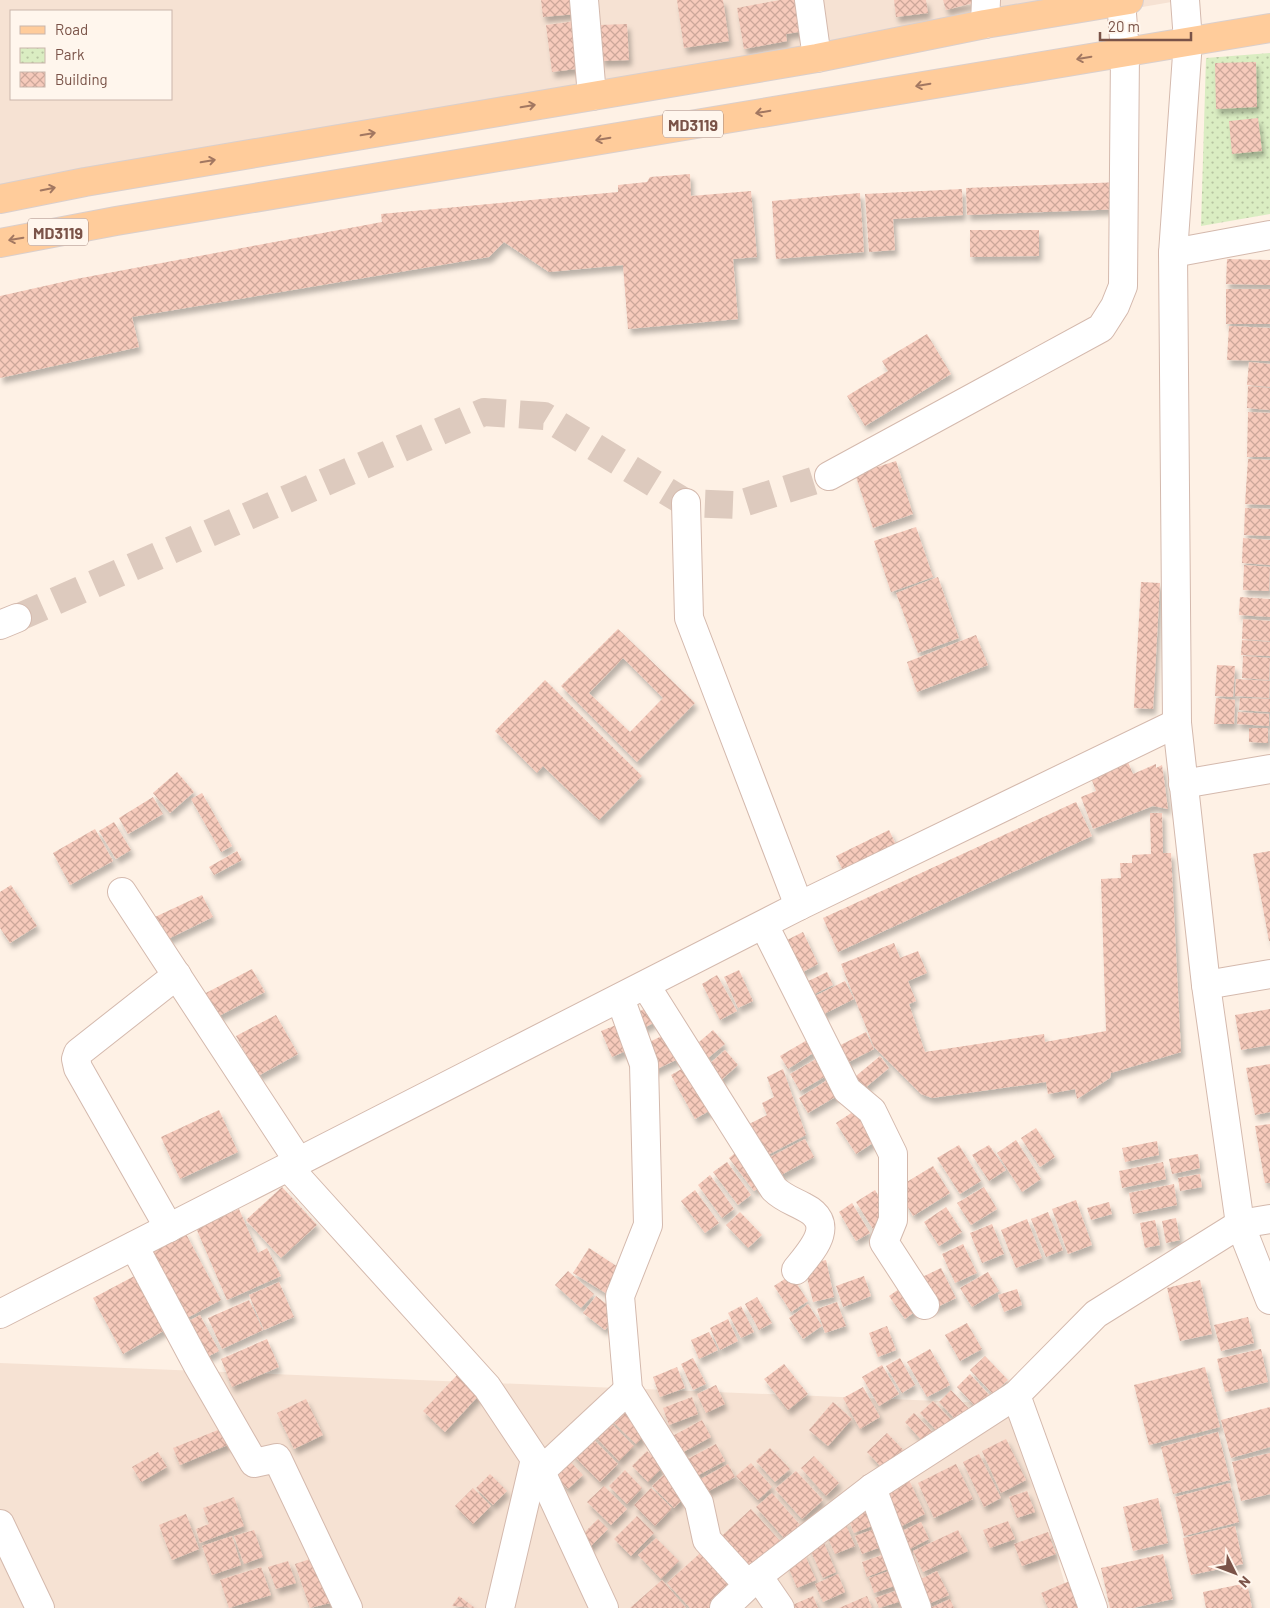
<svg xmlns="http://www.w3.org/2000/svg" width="1270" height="1608" font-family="Barlow,sans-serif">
<defs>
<pattern id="park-dots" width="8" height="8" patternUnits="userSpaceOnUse" patternTransform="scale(1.25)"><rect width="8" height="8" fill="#daedc2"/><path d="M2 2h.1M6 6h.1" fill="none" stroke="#b6c3a0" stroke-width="1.8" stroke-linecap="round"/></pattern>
<pattern id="building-cross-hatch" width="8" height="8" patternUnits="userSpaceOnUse" patternTransform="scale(1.25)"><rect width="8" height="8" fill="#f6cabb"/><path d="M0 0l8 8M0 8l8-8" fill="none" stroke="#cca79a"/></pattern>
<filter id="shadow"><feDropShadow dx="3" dy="5.5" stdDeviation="2.5" flood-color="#0004"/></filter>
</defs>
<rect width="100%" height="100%" fill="#fef1e5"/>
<g fill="#f6e2d3" fill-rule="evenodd">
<path d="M0 0H1183L0 204ZM11 11H171V99H11Z"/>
<path d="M0 1363 1012 1404 1072 1608H0Z"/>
</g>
<path fill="url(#park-dots)" d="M1270 53V214L1201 226 1206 58Z"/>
<g fill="url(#building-cross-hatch)" fill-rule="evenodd" filter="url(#shadow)">
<path d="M541 0H574L576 14 543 17Z"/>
<path d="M677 0H723L729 41 684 48Z"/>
<path d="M780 0H800L805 31 786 34 787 41 744 49 737 8 780 0 782 9Z"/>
<path d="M894 0H926L928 13 896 17Z"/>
<path d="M943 0H981V1L946 10Z"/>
<path d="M577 21 583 68 552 72 546 25Z"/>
<path d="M627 24 629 60 601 61 600 25Z"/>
<path d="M1256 62 1257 107 1216 109 1215 63Z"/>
<path d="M1258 118 1262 151 1232 154 1229 121Z"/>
<path d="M690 174 691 196 751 191 757 257 733 259 738 319 628 329 623 265 549 272 504 242 489 257 132 317 139 347 0 378V296L76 279 382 222 381 214 618 192V185L647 182 650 177Z"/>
<path d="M1122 182 1123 209 967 215 966 188Z"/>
<path d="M962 189 963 215 893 219 895 250 869 252 865 194Z"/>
<path d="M860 193 864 252 776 259 772 201Z"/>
<path d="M970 230H1039V256L970 257Z"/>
<path d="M1227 259 1270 260V285L1226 284Z"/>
<rect x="1226" y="289" width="44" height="35"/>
<path d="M1229 326 1270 328V361L1227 360Z"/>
<path d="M927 334 951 374 865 426 847 396 888 371 882 361Z"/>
<path d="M1249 362 1270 364V387L1247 385Z"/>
<path d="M1248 386 1270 388V410L1247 408Z"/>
<path d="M1248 412 1270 413V457H1247Z"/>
<path d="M1248 459 1270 460V505L1245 504Z"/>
<path d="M896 461 913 514 873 528 855 474Z"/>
<path d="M1245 508 1270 509V536L1244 535Z"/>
<path d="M916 527 933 577 891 592 874 541Z"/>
<path d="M1243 538 1270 540V565L1242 563Z"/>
<path d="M1244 565 1270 567 1269 591 1243 590Z"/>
<path d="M938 577 959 638 918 653 896 593Z"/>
<path d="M1141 582 1160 583 1153 709 1134 708Z"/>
<path d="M1240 597 1270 599V617L1239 615Z"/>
<path d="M1243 619 1270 621V641L1242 639Z"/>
<path d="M618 629 695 703 637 762 561 686ZM623 658 663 698 630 732 589 693Z"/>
<path d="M976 635 988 665 917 692 907 662Z"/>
<path d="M1242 640 1270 642V656L1241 655Z"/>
<path d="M1243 656 1270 658 1269 680 1242 678Z"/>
<path d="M1217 665 1235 666 1233 697 1215 696Z"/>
<path d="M1236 679 1270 681 1269 698 1235 696Z"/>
<path d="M545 680 642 776 599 820 543 766 537 773 495 731Z"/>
<path d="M1216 698 1235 700 1234 724H1214Z"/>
<path d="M1240 698 1270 699V712L1239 710Z"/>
<path d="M1238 712 1269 714V726L1237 724Z"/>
<path d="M1249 728H1268V743L1249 742Z"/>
<path d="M1128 762 1133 774 1156 764V768L1162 765 1168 809 1153 806 1093 829 1081 797 1096 791 1091 778Z"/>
<path d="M177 772 194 792 170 813 153 793Z"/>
<path d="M202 793 232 846 221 852 191 799Z"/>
<path d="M153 797 163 814 128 834 119 818Z"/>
<path d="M1076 802 1092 836 838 952 823 918Z"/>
<path d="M1150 813H1162L1163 853H1171L1181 1052 1111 1073 1110 1078 1077 1099 1075 1089 1048 1094 1046 1082 932 1098 921 1094 874 1047 841 964 894 943 900 958 918 951 927 973 908 981 916 1001 909 1004 925 1052 1044 1034 1045 1042 1106 1031 1101 879 1121 878 1120 863H1132V855L1151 854Z"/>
<path d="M114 822 131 850 116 859 99 831Z"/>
<path d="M95 829 113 861 70 885 53 853Z"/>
<path d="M889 830 897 847 844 873 836 856Z"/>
<path d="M237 851 242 860 214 875 209 867Z"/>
<path d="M1270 851V941H1269L1253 854Z"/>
<path d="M11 885 37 926 10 943 0 928V892Z"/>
<path d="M202 895 213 917 166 940 155 917Z"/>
<path d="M803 932 818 964 799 974 783 942Z"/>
<path d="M252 969 265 992 217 1017 204 994Z"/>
<path d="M739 970 753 1001 738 1008 724 977Z"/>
<path d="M827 972 833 985 806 998 800 985Z"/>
<path d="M717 975 737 1011 720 1020 702 984Z"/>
<path d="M845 981 854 999 818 1017 809 999Z"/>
<path d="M650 1006 657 1021 638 1031 630 1016Z"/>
<path d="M1270 1009V1045L1241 1050 1235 1015Z"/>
<path d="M276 1015 298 1054 258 1076 236 1036Z"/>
<path d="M624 1022 635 1047 612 1057 601 1031Z"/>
<path d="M713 1030 725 1044 702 1063 691 1049Z"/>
<path d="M866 1032 874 1049 839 1067 831 1050Z"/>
<path d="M668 1033 680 1058 653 1071 641 1046Z"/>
<path d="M814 1036 821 1048 788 1069 780 1056Z"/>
<path d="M725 1050 738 1065 719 1082 706 1067Z"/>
<path d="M823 1055 833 1072 800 1091 790 1074Z"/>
<path d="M880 1056 889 1068 859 1093 850 1081Z"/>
<path d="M692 1063 716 1107 695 1119 671 1075Z"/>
<path d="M1270 1064V1112L1255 1115 1246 1068Z"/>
<path d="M783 1069 806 1135 762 1158 745 1126 767 1115 762 1103 774 1097 767 1077Z"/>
<path d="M832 1077 842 1093 808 1113 799 1098Z"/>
<path d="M862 1106 882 1137 856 1154 836 1123Z"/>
<path d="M219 1110 238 1152 180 1179 161 1137Z"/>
<path d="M1270 1124V1183H1265L1255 1126Z"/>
<path d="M1036 1128 1055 1157 1040 1167 1021 1138Z"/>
<path d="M805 1139 814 1157 772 1180 762 1161Z"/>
<path d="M1016 1140 1041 1179 1022 1192 997 1153Z"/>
<path d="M1157 1141 1159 1155 1125 1162 1122 1148Z"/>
<path d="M959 1145 981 1181 960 1194 937 1158Z"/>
<path d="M989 1145 1006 1170 989 1181 972 1155Z"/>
<path d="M742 1148 767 1182 754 1191 729 1158Z"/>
<path d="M1198 1154 1200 1168 1172 1174 1169 1159Z"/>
<path d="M727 1162 751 1195 738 1205 713 1172Z"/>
<path d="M1163 1162 1166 1179 1122 1188 1119 1171Z"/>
<path d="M933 1166 950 1193 913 1216 897 1188Z"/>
<path d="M1200 1174 1202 1187 1180 1191 1178 1178Z"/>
<path d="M710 1175 734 1209 722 1218 698 1185Z"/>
<path d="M1174 1184 1177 1205 1133 1214 1129 1193Z"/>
<path d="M282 1187 317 1225 281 1258 246 1220Z"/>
<path d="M984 1187 997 1209 971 1225 957 1203Z"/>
<path d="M695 1190 719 1223 705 1233 681 1201Z"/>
<path d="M875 1190 892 1218 873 1229 856 1202Z"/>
<path d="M1076 1200 1092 1245 1068 1254 1052 1209Z"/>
<path d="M1109 1202 1112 1214 1091 1220 1087 1208Z"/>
<path d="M852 1203 870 1233 856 1241 839 1212Z"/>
<path d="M946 1207 962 1232 939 1246 924 1222Z"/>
<path d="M239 1209 258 1253 267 1248 281 1276 227 1300 196 1228Z"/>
<path d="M740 1212 762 1235 748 1248 726 1225Z"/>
<path d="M1048 1212 1063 1250 1046 1257 1031 1219Z"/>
<path d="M1176 1218 1180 1240 1166 1243 1162 1221Z"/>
<path d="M1027 1219 1042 1258 1016 1268 1001 1230Z"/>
<path d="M1155 1220 1160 1245 1145 1248 1140 1223Z"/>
<path d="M992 1224 1004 1254 982 1263 970 1233Z"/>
<path d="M185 1232 221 1300 185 1319 149 1252Z"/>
<path d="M963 1244 977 1273 955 1283 942 1254Z"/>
<path d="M589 1248 627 1273 612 1297 573 1273Z"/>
<path d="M826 1260 834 1297 813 1302 804 1265Z"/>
<path d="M941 1268 956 1298 931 1310 916 1280Z"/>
<path d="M568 1271 594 1294 581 1308 555 1285Z"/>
<path d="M142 1272 172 1326 123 1354 93 1298Z"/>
<path d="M988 1272 999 1291 972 1307 960 1288Z"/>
<path d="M791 1275 808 1301 791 1312 774 1286Z"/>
<path d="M864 1276 871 1296 843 1307 836 1286Z"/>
<path d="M1200 1280 1212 1334 1180 1341 1167 1288Z"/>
<path d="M279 1282 294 1317 264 1330 249 1295Z"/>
<path d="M905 1285 921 1307 905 1319 889 1296Z"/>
<path d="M1017 1289 1022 1305 1004 1312 998 1295Z"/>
<path d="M596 1296 618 1313 605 1330 583 1313Z"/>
<path d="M757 1297 772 1323 759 1330 745 1304Z"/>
<path d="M249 1300 263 1330 222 1349 208 1318Z"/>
<path d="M837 1302 846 1326 825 1333 817 1309Z"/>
<path d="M808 1304 822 1326 803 1339 789 1318Z"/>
<path d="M741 1306 754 1332 741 1338 728 1313Z"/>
<path d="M200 1315 219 1351 199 1361 181 1325Z"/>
<path d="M1248 1317 1254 1343 1221 1351 1214 1325Z"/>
<path d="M728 1319 738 1341 720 1350 710 1328Z"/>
<path d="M967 1323 982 1349 960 1361 945 1335Z"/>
<path d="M887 1326 896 1350 878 1357 869 1333Z"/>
<path d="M709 1332 718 1350 699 1359 691 1340Z"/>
<path d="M267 1339 279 1367 232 1387 221 1359Z"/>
<path d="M930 1349 950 1385 927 1397 907 1362Z"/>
<path d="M1261 1349 1268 1382 1225 1392 1217 1359Z"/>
<path d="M985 1356 1008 1380 993 1394 970 1370Z"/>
<path d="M693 1358 706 1384 693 1390 681 1364Z"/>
<path d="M900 1358 915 1385 902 1393 886 1366Z"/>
<path d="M784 1364 808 1394 788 1410 764 1379Z"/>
<path d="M882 1365 899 1394 879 1406 862 1377Z"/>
<path d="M677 1367 685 1388 660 1397 653 1377Z"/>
<path d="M1205 1367 1220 1427 1149 1445 1134 1385Z"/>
<path d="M460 1372 482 1392 445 1432 423 1411Z"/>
<path d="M970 1374 991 1397 978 1409 957 1387Z"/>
<path d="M716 1385 725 1404 706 1413 697 1394Z"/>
<path d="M863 1387 880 1417 860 1429 843 1398Z"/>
<path d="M951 1390 973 1413 960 1424 939 1402Z"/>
<path d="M692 1397 698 1414 669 1425 663 1408Z"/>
<path d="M306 1399 323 1435 294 1449 277 1413Z"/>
<path d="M933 1401 955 1424 942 1436 920 1413Z"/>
<path d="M833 1402 852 1419 828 1446 809 1430Z"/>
<path d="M622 1403 649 1431 636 1444 608 1417Z"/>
<path d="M1270 1407V1447L1231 1458 1221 1420Z"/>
<path d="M914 1413 935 1435 925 1444 905 1422Z"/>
<path d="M606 1418 634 1446 619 1461 591 1432Z"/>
<path d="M702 1420 711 1437 676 1456 667 1439Z"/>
<path d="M223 1428 230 1444 180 1465 173 1448Z"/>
<path d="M1218 1432 1230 1480 1173 1494 1161 1447Z"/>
<path d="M887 1433 908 1455 888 1474 867 1452Z"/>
<path d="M589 1435 618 1464 600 1482 571 1453Z"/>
<path d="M1006 1439 1026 1480 1001 1493 982 1451Z"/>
<path d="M716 1444 725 1461 689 1480 680 1463Z"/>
<path d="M770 1448 790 1469 775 1482 756 1461Z"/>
<path d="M647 1451 663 1467 648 1482 632 1466Z"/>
<path d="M158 1452 167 1467 141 1482 132 1467Z"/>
<path d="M1270 1453V1494L1241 1501 1232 1462Z"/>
<path d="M979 1454 1001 1498 984 1507 963 1462Z"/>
<path d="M565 1456 583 1475 568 1489 550 1471Z"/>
<path d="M814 1456 839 1483 826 1496 801 1468Z"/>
<path d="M751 1463 772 1487 758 1500 736 1476Z"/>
<path d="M728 1464 735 1477 703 1494 697 1481Z"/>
<path d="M956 1464 973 1499 934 1518 918 1483Z"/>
<path d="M625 1470 642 1488 627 1504 609 1486Z"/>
<path d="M668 1471 690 1492 674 1508 652 1486Z"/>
<path d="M796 1471 823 1500 802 1519 775 1489Z"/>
<path d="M490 1474 507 1491 493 1505 476 1488Z"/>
<path d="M909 1480 925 1514 894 1530 877 1496Z"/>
<path d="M1230 1483 1239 1522 1184 1536 1175 1497Z"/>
<path d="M604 1486 627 1509 611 1525 587 1502Z"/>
<path d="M473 1488 491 1506 473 1524 455 1506Z"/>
<path d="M651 1488 672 1508 655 1526 634 1505Z"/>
<path d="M1027 1491 1035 1512 1017 1518 1009 1497Z"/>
<path d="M772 1493 800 1525 785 1539 756 1507Z"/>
<path d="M234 1497 244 1526 200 1543 196 1529 209 1524 203 1508Z"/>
<path d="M1158 1498 1168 1543 1133 1551 1123 1507Z"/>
<path d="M875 1508 880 1523 854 1533 848 1518Z"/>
<path d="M751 1509 780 1541 742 1576 713 1544Z"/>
<path d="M186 1514 199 1549 172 1560 159 1525Z"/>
<path d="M637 1516 654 1533 631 1556 614 1539Z"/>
<path d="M598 1519 608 1529 589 1548 579 1538Z"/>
<path d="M844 1520 855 1546 835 1554 824 1529Z"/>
<path d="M1008 1521 1015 1539 990 1548 983 1530Z"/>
<path d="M921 1522 929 1539 902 1553 894 1535Z"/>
<path d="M1235 1526 1243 1564 1191 1575 1183 1538Z"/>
<path d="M880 1527 886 1545 862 1554 855 1536Z"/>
<path d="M254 1530 263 1557 244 1564 234 1536Z"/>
<path d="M958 1530 968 1551 923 1572 913 1551Z"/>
<path d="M1048 1532 1056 1554 1022 1566 1014 1544Z"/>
<path d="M232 1536 241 1565 212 1575 202 1546Z"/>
<path d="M656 1538 679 1561 661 1579 638 1555Z"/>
<path d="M822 1538 836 1572 823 1578 808 1545Z"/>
<path d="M707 1547 739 1582 711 1608H690L667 1583Z"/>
<path d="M803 1551 816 1580 797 1588 785 1559Z"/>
<path d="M888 1553 893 1567 867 1577 862 1562Z"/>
<path d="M1163 1554 1173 1599 1133 1608H1110L1101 1568Z"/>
<path d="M319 1556 334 1602 310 1608 295 1564Z"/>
<path d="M288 1561 296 1583 276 1589 268 1567Z"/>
<path d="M261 1567 271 1595 229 1608 220 1580Z"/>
<path d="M895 1569 900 1584 874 1593 869 1578Z"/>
<path d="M937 1571 949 1595 924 1606 913 1583Z"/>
<path d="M838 1574 845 1592 823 1602 815 1584Z"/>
<path d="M662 1580 686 1608H630Z"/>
<path d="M1072 1580 1079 1608H1048L1041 1593Z"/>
<path d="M1247 1583 1252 1608H1206L1203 1592Z"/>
<path d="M901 1589 905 1600 879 1608 875 1598Z"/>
<path d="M459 1596 475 1608 452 1606Z"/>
<path d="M813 1596 818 1608H789L788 1607Z"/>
<path d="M867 1596 872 1608H839Z"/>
<path d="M950 1599 954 1608H930Z"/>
</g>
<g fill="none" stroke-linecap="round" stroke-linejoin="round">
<path stroke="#ddcabe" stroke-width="28" stroke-dasharray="28 14" stroke-linecap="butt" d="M17 618 484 412 544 416 686 503 736 505 829 476"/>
<g stroke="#d4b9ad" stroke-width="30">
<g id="street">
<path d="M584 0 592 96"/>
<path d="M809 0 817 58"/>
<path d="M1185 0 1188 41 1173 253 1177 723 1206 985 1240 1224 1270 1300"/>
<path d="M985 24 986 0"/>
<path d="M1173 253 1270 235"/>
<path d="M829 476 1101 328 1115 306 1123 286 1125 52 1121 1"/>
<path d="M686 503 689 618 799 906"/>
<path d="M0 625 17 618"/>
<path d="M1183 784 1270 769"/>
<path d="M122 892 299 1162"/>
<path d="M764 925 847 1090 872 1111 893 1154V1220L884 1242 925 1305"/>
<path d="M1206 985 1270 974"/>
<path d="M646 986 774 1189C783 1198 793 1201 804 1207 838 1224 811 1251 796 1270"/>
<path d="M620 998 644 1064 648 1225 620 1296 628 1390 699 1503 707 1540 748 1585"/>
<path d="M289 1168 487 1387 535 1459 604 1608"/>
<path d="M169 1228 78 1068 76 1059 78 1053 177 975"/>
<path d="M134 1246 197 1364 254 1463 277 1458 348 1608"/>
<path d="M0 1314 799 906 1177 723"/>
<path d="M1016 1395 1093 1608"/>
<path d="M540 1472 628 1390"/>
<path d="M872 1488 917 1608"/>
<path d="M0 1524 40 1608"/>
<path d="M758 1576 780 1608"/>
<path d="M500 1608 535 1459"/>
<path d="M724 1608 758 1576 872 1488 1016 1395 1096 1314 1240 1224 1270 1219"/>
</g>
</g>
<g stroke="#dacfcc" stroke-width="30">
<g id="primary">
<path d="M0 199 85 182 817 58 985 24 1129 0"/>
<path d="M0 243 116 221 1270 28"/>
</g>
</g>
<use href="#street" stroke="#fff" stroke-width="28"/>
<use href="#primary" stroke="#ffcc9b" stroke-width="28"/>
</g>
<defs><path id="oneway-shaft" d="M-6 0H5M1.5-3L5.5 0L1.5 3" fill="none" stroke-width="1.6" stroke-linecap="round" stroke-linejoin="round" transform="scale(1.25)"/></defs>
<g stroke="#a27761">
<use href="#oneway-shaft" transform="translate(1084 58) rotate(170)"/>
<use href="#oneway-shaft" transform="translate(923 85) rotate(170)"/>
<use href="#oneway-shaft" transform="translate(528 106) rotate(-10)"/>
<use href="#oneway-shaft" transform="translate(763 112) rotate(170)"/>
<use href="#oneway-shaft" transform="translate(368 134) rotate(-10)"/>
<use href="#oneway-shaft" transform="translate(603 139) rotate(170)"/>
<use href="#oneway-shaft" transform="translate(208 161) rotate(-10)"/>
<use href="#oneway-shaft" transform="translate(48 189) rotate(-11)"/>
<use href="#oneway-shaft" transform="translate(16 239) rotate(170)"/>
</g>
<g text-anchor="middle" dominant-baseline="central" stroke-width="4" stroke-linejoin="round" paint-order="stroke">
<g fill="#fff6ed" stroke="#a2847a" stroke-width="1">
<rect x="663" y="110.5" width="60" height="27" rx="4"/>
<rect x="28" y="218.5" width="60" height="27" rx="4"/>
</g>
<g font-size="16" font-weight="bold" fill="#7a5348">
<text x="693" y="124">MD3119</text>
<text x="58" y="232">MD3119</text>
</g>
</g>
<rect x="10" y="10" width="162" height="90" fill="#fff6ed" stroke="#cab5ab"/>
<rect x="20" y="26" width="25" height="8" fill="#ffcc9b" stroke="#cab5ab"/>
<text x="55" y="35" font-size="15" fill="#7a5348">Road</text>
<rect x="20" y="48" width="25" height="15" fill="url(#park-dots)" stroke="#cab5ab"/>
<text x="55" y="60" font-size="15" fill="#7a5348">Park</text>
<rect x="20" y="72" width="25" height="15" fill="url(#building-cross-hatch)" stroke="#cab5ab"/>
<text x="55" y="85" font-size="15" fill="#7a5348">Building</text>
<g transform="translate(1235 1573) rotate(132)" stroke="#fff6ed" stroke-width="4" paint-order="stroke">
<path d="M0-4L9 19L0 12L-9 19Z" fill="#7a5348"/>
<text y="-8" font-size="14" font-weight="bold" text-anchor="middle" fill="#7a5348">N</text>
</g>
<path d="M1100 32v8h91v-8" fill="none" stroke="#7a5348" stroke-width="2.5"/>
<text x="1108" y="32" font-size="15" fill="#7a5348" stroke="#fff6ed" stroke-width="4" paint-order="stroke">20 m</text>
</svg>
